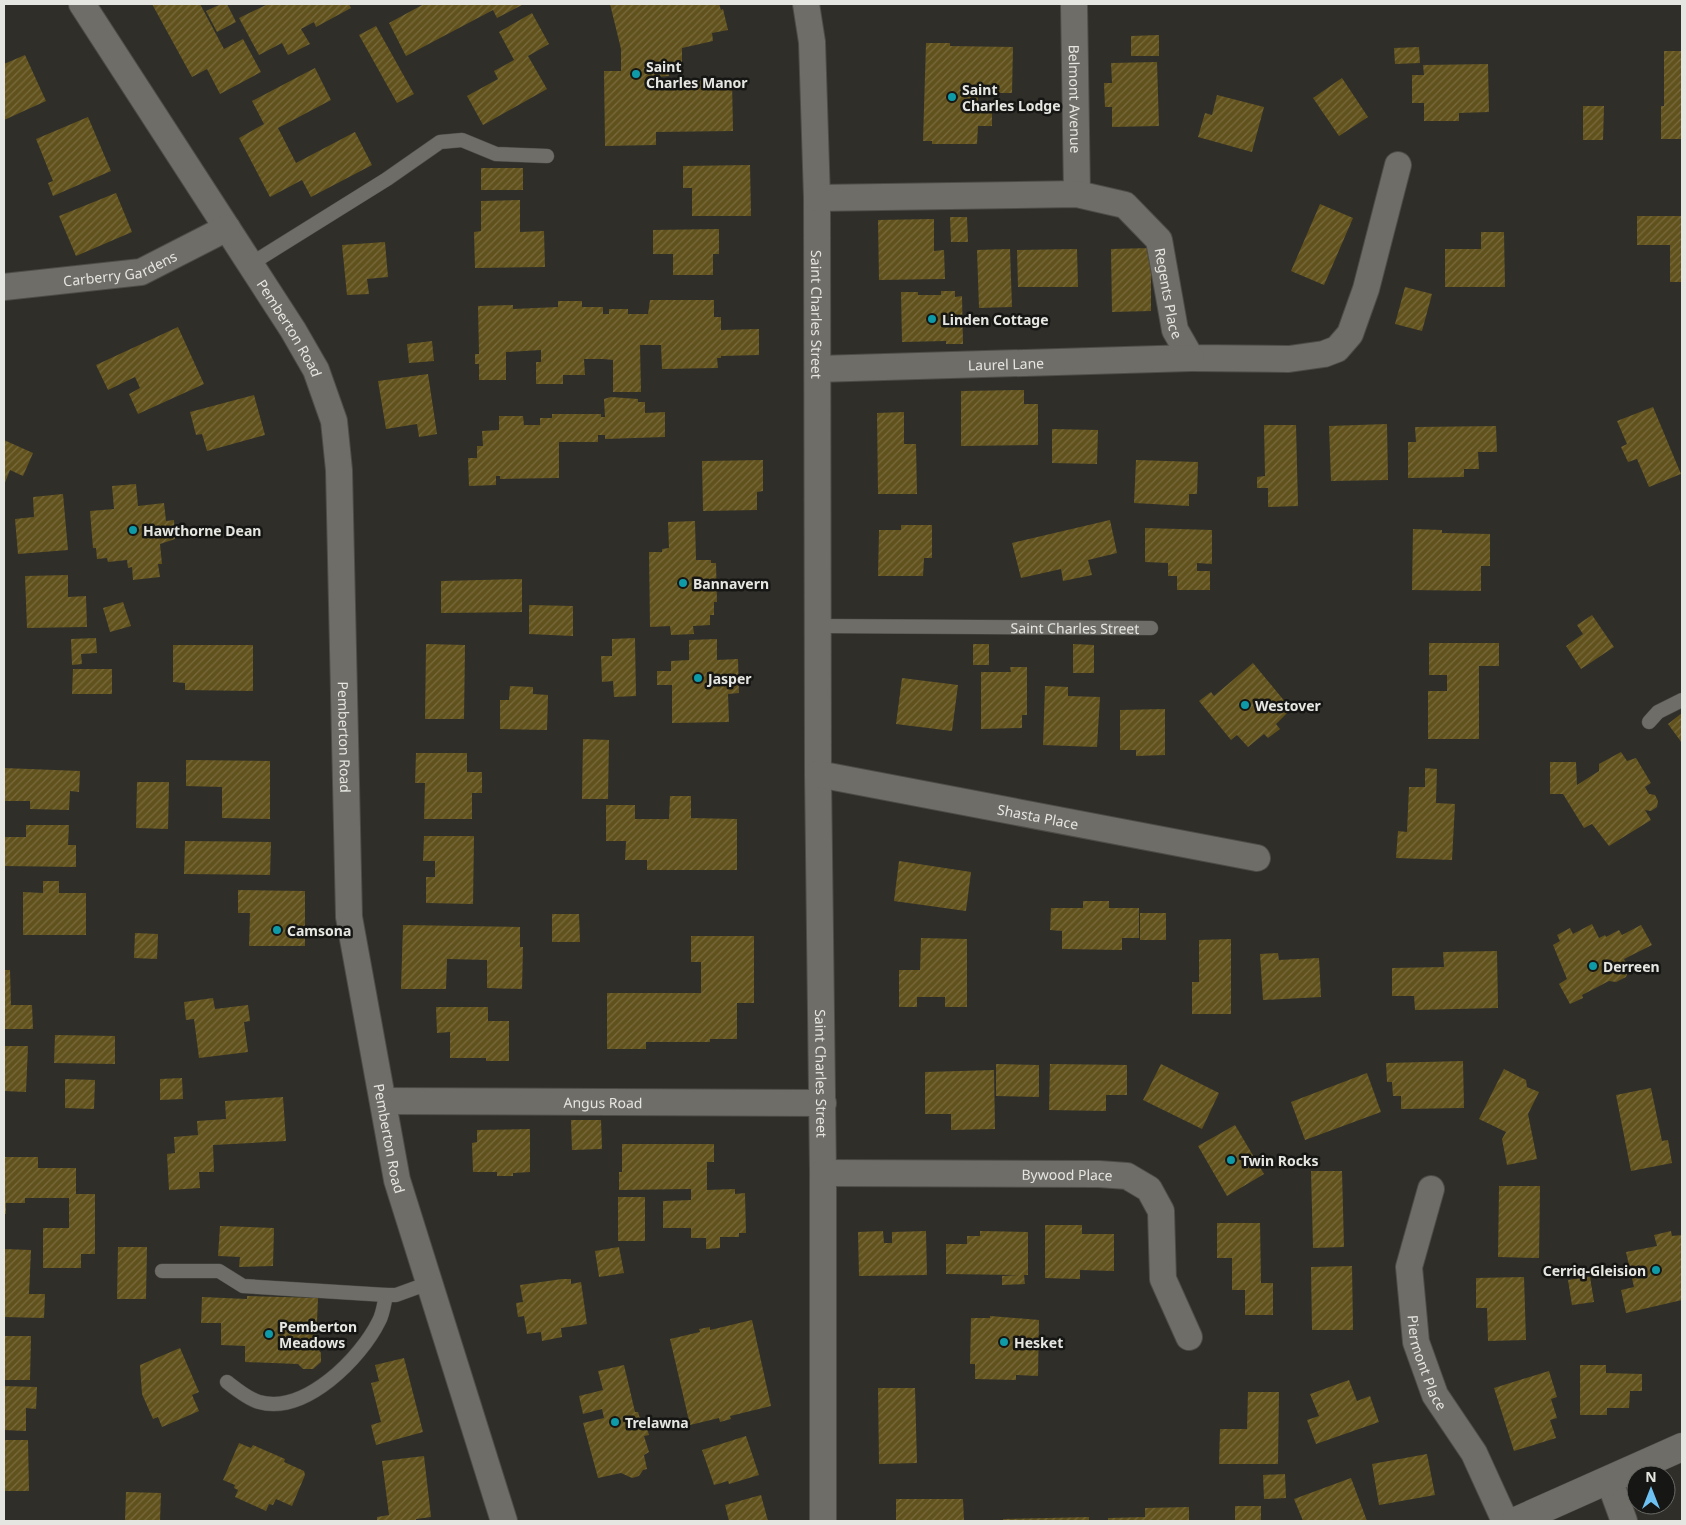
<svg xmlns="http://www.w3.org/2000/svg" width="1686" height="1525" font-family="'Noto Sans',sans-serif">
<defs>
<pattern id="building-hatch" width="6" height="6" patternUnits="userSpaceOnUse" patternTransform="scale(1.25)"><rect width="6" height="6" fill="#61521d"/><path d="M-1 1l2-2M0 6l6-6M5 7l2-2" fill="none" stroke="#786b3e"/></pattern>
</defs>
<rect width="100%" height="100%" fill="#2f2e29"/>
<g fill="url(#building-hatch)">
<path d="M152 4H200L224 49 243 39 261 72 220 94 207 69 192 77Z"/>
<path d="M221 4H227L236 22 217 32 206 11Z"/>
<path d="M268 4H349L351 8 316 27 314 22 301 29 310 44 288 55 282 43 259 55 239 18Z"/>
<path d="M424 4H524L497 18 493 10 406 56 389 23Z"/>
<path d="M610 4H719L721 10 723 9 728 30 712 33 713 41 682 48V68H669V76L656 77V81L732 80 733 131 656 132V145L605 146 604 71H621V49Z"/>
<path d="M532 13 549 44 528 56 547 89 483 125 467 96 498 79 494 71 514 60 499 32Z"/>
<path d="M376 26 414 94 397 103 359 35Z"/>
<path d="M1159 35V56H1131V36Z"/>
<path d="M926 43H950V46L1013 47 1012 93H978V103H992V126H978L977 144H932V141H923Z"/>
<path d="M1419 47 1420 63 1395 64 1394 48Z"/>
<path d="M1664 51H1682V139H1661V106H1664Z"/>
<path d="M25 55 46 101 4 120V64Z"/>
<path d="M1157 62 1159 126 1112 127V107H1105L1104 83H1112L1111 63Z"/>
<path d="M1488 64 1489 112 1459 113V121H1424V103H1412V75H1424L1423 65Z"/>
<path d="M315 68 331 100 278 128 296 163 355 132 372 165 311 197 302 180 270 197 239 138 264 124 252 101Z"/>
<path d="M1342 78 1368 117 1339 136 1313 98Z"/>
<path d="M1217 95 1264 107 1252 152 1198 137 1205 113 1212 115Z"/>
<path d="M1583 106H1604L1603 140H1583Z"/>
<path d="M88 117 111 171 53 196 48 183 53 181 36 139Z"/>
<path d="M750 165 751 216H692V188H683V166Z"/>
<rect x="481" y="168" width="42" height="22"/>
<path d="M116 193 132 232 76 256 59 216Z"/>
<path d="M520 200V232L544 231 545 267 475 268 474 232 481 231V201Z"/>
<path d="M1320 204 1353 218 1324 285 1291 271Z"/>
<path d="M1637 216H1682V282H1670V245H1637Z"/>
<path d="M950 217H967L968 242H951Z"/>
<path d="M934 219V251L944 250 945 279 879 280 878 220Z"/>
<path d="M719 229V254H713V275H673V254H653V230Z"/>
<path d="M1481 232H1504L1505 287H1445V249H1481Z"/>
<path d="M385 242 388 277 367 279 369 294 347 295 342 245Z"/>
<path d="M1151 248V311L1112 312 1111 249Z"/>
<path d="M1010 249 1012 307 979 308 977 250Z"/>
<path d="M1077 249 1078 287H1018L1017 250Z"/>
<path d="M1405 287 1432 294 1422 331 1395 324Z"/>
<path d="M941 291H955V297L962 296 963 344H946V341L902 342 901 292H918V295H941Z"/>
<path d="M650 300H714V317H721V330L759 329V355L721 356V358H717L718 368 662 369 661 345H640L641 392H613V360L603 359H584L585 375H563V384H536V362H541V350L506 352V380H479V364H475V354H479L478 306 513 305V309L558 307V301H582V307H603V314H609V309H628V314H648Z"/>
<path d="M178 327 204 384 138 414 129 394 140 388 135 377 108 390 96 365Z"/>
<path d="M432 341 434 361 409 363 407 344Z"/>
<path d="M428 374 437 434 419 437 417 424 386 429 378 381Z"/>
<path d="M1024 390V404H1038V445L961 446V391Z"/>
<path d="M254 395 265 435 207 451 202 434 196 435 190 412Z"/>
<path d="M611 397 638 399V402H645V413L665 412V437L605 439V435H598V442H559V478L500 479V476H496V485L469 486 468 458H477V446H483L482 431 499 430V416H523L524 425H540V418H552V414H601V417H605L604 399Z"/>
<path d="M1653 407 1681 474 1649 487 1637 459 1628 462 1621 447 1627 444 1617 421Z"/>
<path d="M904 412V444H916L917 494H878L877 413Z"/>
<path d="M1387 424 1388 480 1331 481 1329 426Z"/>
<path d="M1264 425H1296L1298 506 1268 507V488H1257V477L1265 476Z"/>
<path d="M1496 426 1497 452H1478L1479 469H1464V477L1408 478V442H1416L1415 427Z"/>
<path d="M1052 429 1098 430 1097 464 1052 463Z"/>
<path d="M4 440 33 453 23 476 10 470 4 485Z"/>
<path d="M763 460V491L757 492V510L703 511 702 461Z"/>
<path d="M1136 460 1198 462 1197 494H1189V506L1134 503Z"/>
<path d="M136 484 138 506 164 503 166 521 174 520 175 539 160 544 162 564H158L160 577 133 580 132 567 128 568 127 560 108 562 107 558 97 559 96 548H93L90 511 114 509 112 486Z"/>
<path d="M63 494 68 550 18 554 15 519 34 517 33 497Z"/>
<path d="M1110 520 1117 553 1088 560 1092 575 1063 581 1061 569 1021 578 1012 543Z"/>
<path d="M695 521 696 560H711V563H716L717 602H714V615H710V625L693 626 694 634 671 635 670 626 650 627 649 552H662V549L669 548 668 522Z"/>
<path d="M901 525H932V558H924L923 576H878L879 530H901Z"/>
<path d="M1145 528 1212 530V564L1197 563V571H1210V590H1177V576H1168V563L1145 562Z"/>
<path d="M1413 529 1442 530V533L1490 534V566H1481V591L1412 590Z"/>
<path d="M68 575V597L86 596 87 627 27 628 25 576Z"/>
<path d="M522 579V612L441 613V581Z"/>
<path d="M123 602 131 626 110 632 103 608Z"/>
<path d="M529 605 573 606V636L529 634Z"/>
<path d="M1592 615 1614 647 1581 669 1566 646 1583 634 1577 625Z"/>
<path d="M96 638 97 653 81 654 82 664 72 665 71 639Z"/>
<path d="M635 638 636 696 614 697 613 681 602 682 601 656H612V639Z"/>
<path d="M717 639V660L738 659 739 693 728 694 729 722 672 723V685H657V671H671V661L689 660V640Z"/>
<path d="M1429 643H1499V666H1479V739H1428V691H1447V675H1429Z"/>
<path d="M426 644 465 645 464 719H425Z"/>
<rect x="973" y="644" width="16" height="21"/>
<path d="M1073 644 1094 645V673H1073Z"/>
<path d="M173 645H253V691L185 690V683L173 682Z"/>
<path d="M1253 663 1291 709 1276 724 1280 729 1268 738 1264 734 1248 747 1237 735 1231 740 1199 701 1211 692 1214 696Z"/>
<path d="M1010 667H1027V715H1022V728L981 729V672H1011Z"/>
<path d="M73 669H112V694H72Z"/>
<path d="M902 678 958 685 952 731 896 724Z"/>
<path d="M510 686 533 687V694L548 695 547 730 500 729V700H509Z"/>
<path d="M1045 686 1068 687V696L1100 697 1097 747 1043 745Z"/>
<path d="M1165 709V755L1136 756V750H1120V710Z"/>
<path d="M1682 713V743L1668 724Z"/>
<path d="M583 739 609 740 608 799H582Z"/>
<path d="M1621 752 1627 761 1636 758 1651 783 1645 787 1649 794 1655 795 1658 801 1657 807 1651 811 1645 810 1651 820 1609 846 1592 824 1584 828 1563 794H1550V762H1576L1577 785 1599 771V764Z"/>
<path d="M416 753H467V772H482V793H472V819H424L425 783H415Z"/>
<path d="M186 760 270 761V819L222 818V787L186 786Z"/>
<path d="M4 768 80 771 79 792 70 791 69 810 30 809V801H4Z"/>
<path d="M1425 768 1437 769 1436 803 1455 804 1452 860 1396 858 1398 831 1407 832 1409 787H1425Z"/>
<path d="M137 782H169L168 829 136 828Z"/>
<path d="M670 796H691V818L737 819V870H647V860H625L626 841H606V805H635V819H669Z"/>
<path d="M26 825H69L68 845H76V867L4 866V837H26Z"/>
<path d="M424 836H474L473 904 426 903V877H435V861H423Z"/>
<path d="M185 841 271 842 270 875 184 874Z"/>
<path d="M899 861 971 872 966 911 894 901Z"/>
<path d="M43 881H59V893H86V935H23V892L43 893Z"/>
<path d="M238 890 305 891V946H249L250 913H238Z"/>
<path d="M1083 901H1109V908H1139V938H1122V950L1062 949V931L1050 930 1051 908H1083Z"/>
<rect x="1140" y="913" width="26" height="27"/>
<path d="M552 914H579L580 942H552Z"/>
<path d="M1592 924 1599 938 1605 935 1606 937 1619 930 1622 935 1641 925 1652 945 1624 959 1629 969 1626 977 1616 982 1609 981 1582 995 1583 998 1570 1004 1559 984 1567 979 1553 945 1560 941 1557 935 1570 928 1573 934Z"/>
<path d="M403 925 520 927V947H523L522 989 487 988V960L447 959 446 989H401Z"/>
<path d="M135 933 158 934 157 959 134 958Z"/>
<path d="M691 936H754V1003H737V1039H710V1042H646V1049H607V993H701V962H691Z"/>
<path d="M921 938 967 939V1007H945V997H917V1007H899V970H920Z"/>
<path d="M1231 939V1014H1192V982H1199V940Z"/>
<path d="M1497 951 1498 1008 1415 1010 1414 996H1392V968L1444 967 1443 952Z"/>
<path d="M1278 953 1279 960 1319 958 1321 997 1263 1000 1260 954Z"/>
<path d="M4 970H10L11 1005H32L33 1029H4Z"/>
<path d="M213 998 215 1009 248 1005 250 1021 244 1022 248 1052 199 1058 194 1019 186 1020 184 1002Z"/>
<path d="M436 1007H488V1021H509V1061H486V1058H450V1032L437 1033Z"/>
<path d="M55 1035 115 1036V1064L54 1063Z"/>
<path d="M4 1046H28L26 1092 4 1091Z"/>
<path d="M1463 1061 1464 1108 1401 1109V1096H1393L1392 1082H1387L1386 1063Z"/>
<path d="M996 1064 1039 1065V1097L996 1096Z"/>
<path d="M1050 1064 1127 1065V1095H1106V1111L1049 1110Z"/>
<path d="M1161 1064 1219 1093 1202 1129 1143 1100Z"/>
<path d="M1504 1069 1526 1080 1527 1087 1539 1092 1528 1114 1537 1159 1507 1165 1502 1139 1506 1132 1479 1119Z"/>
<path d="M994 1070 995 1129 951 1130V1114H925V1072Z"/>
<path d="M1367 1073 1381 1112 1305 1140 1291 1102Z"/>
<path d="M182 1078 183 1099 160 1100V1079Z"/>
<path d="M65 1079 95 1080 94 1109 65 1108Z"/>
<path d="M1651 1088 1662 1141 1668 1140 1672 1163 1631 1171 1616 1095Z"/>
<path d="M283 1097 286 1141 213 1145 214 1172H199L200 1188 169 1190 167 1154 175 1153 174 1137 198 1135 197 1121 226 1119 225 1101Z"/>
<path d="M571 1120H601L602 1149 572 1150Z"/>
<path d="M1235 1125 1264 1174 1227 1196 1198 1146Z"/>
<path d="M530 1129V1172L513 1173V1176H497V1172H473L472 1143 477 1142V1130Z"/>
<path d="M622 1144H714V1162H707V1190L735 1189V1194L745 1193 746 1233H739V1237H720V1248L706 1249V1238H691V1228H663V1201L691 1200V1189L619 1190V1172H622Z"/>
<path d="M4 1157H38V1168H76V1194H95V1254H81V1268H43V1228H69V1198H25V1203H6V1214H4Z"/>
<path d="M1311 1171H1342L1344 1247 1313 1248Z"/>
<path d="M1499 1186H1540L1539 1258 1498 1257Z"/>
<rect x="618" y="1197" width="27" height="44"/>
<path d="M1217 1223H1260L1261 1283H1273V1315H1245V1290H1232V1258H1217Z"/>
<path d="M1045 1225H1082V1234H1114V1271L1080 1270V1279L1045 1278Z"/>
<path d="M220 1226 274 1228 273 1266 239 1267 240 1257 218 1256Z"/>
<path d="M883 1231 884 1243H892V1232L926 1231 927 1275 859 1276 858 1232Z"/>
<path d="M980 1231 1028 1232V1275H1024L1025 1284 1002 1285V1276L1019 1275 946 1274V1244H967V1236H980Z"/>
<path d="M1671 1231 1672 1236 1682 1235V1300L1626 1313 1621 1290 1634 1287 1626 1252 1657 1246 1654 1235Z"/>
<path d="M118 1247H147L146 1299H117Z"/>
<path d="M619 1247 624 1273 599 1277 595 1251Z"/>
<path d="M4 1249 31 1250 29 1294H45L44 1318 4 1317Z"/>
<path d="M1352 1266 1353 1330H1312L1311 1267Z"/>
<path d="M1524 1277 1526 1340 1488 1341 1487 1308H1476V1278Z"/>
<path d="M1590 1277 1594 1302 1572 1305 1568 1280Z"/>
<path d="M562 1279H571V1284L581 1282 587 1324 561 1328 562 1337 542 1341 541 1332 527 1334 524 1316 518 1317 516 1303 523 1302 520 1285Z"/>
<path d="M247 1296 318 1298 316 1347 321 1353V1362L313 1369H303L298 1364 245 1362V1346L221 1345V1323H201L202 1297 247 1299Z"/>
<path d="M990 1316 1039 1320 1038 1376 1016 1375V1380L975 1379V1364H970L971 1318H990Z"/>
<path d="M752 1320 771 1406 730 1416 731 1419 720 1422 719 1418 690 1425 670 1339 700 1332 699 1329 710 1327V1330Z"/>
<path d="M4 1336H31L30 1380H4Z"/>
<path d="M180 1348 199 1392 192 1395 199 1411 162 1427 158 1417 153 1419 142 1394 140 1365Z"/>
<path d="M404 1358 423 1432 376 1445 371 1425 381 1422 371 1383 379 1381 375 1365Z"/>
<path d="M624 1365 635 1412H638L641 1422 645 1421 649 1435 644 1436 649 1452 644 1455 647 1469 643 1470 639 1476 632 1478 621 1473 598 1478 583 1423 604 1418 602 1409 583 1414 579 1396 603 1390 598 1371Z"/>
<path d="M1580 1365H1606V1373L1642 1374V1391H1630L1629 1408H1607V1415H1580Z"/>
<path d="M1549 1371 1557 1397 1551 1399 1557 1418 1550 1420 1556 1438 1514 1451 1494 1388Z"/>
<path d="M1349 1380 1357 1401 1370 1396 1379 1422 1316 1444 1307 1420 1319 1416 1310 1394Z"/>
<path d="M4 1386 37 1387 36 1409 26 1408V1431L4 1430Z"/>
<path d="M878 1388H915L917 1463 879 1464Z"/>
<path d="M1248 1392H1279L1278 1464H1219L1220 1429H1247Z"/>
<path d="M746 1436 759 1475 729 1484 728 1481 714 1485 702 1450Z"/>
<path d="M4 1440H28L29 1491H4Z"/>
<path d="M239 1443 251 1448 253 1445 285 1459 284 1462 304 1471 305 1475 292 1506 276 1499 273 1505 269 1504 266 1511 235 1497 238 1490 234 1488 235 1485 223 1480Z"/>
<path d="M1427 1454 1435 1495 1379 1505 1372 1464Z"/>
<path d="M424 1456 431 1517 416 1519V1521H377V1517L389 1515 382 1461Z"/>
<path d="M1285 1474 1286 1498 1264 1499 1263 1475Z"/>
<path d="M1351 1478 1367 1521H1303L1294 1499Z"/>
<path d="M126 1492 161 1493 160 1521H125Z"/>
<path d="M761 1495 768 1521H729L725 1505Z"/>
<path d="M896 1499H963L964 1521H896Z"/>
<rect x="1235" y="1506" width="26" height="15"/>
<path d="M1189 1507V1521H1108V1518L1145 1517V1508Z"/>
<path d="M1089 1517V1521H1003V1519Z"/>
</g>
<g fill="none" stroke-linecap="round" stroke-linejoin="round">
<g stroke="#4d4c47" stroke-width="15">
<g id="service">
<path d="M249 265 387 179 440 142 462 140 496 154 547 156"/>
<path id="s1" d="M819 626 1151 628"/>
<path d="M1649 722 1658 712 1682 700"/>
<path d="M162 1271H219L243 1286 386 1295"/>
<path d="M227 1382C236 1389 248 1399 259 1402 305 1415 361 1358 379 1321 383 1314 384 1304 386 1295H396L429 1283"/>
</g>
</g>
<g stroke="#4d4c47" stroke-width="28">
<g id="minor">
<path id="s2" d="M82 4 293 330 316 370 334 421 339 470 349 917 397 1180 504 1521"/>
<path id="s3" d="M806 4 812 42 817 198 818 774 823 1173V1521"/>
<path id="s4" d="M1074 4 1077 194"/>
<path id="s5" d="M817 198 1077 194 1125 205 1159 240 1175 330 1191 358 1289 359 1324 354 1337 349 1350 334 1366 289 1398 165"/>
<path id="s6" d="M4 287 141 272 227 228"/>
<path id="s7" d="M818 369 1191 358"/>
<path id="s8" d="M818 774 1257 858"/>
<path id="s9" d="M383 1101 823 1103"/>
<path id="s10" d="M823 1173 1099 1174 1127 1176 1149 1189 1161 1211 1163 1279 1189 1337"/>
<path id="s11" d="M1431 1189 1409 1267 1416 1342 1435 1395 1474 1453 1505 1521"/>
<path d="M1609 1480 1624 1521"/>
</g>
</g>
<g stroke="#4d4c47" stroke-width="29">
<path id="tertiary" d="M1516 1521 1682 1447"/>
</g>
<use href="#service" stroke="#6f6d67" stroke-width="14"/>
<use href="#minor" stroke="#6f6d67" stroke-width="26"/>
<use href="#tertiary" stroke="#6f6d67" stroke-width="28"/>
</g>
<g fill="#0f9aa8" stroke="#161614" stroke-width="2">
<circle cx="636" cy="74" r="5"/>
<circle cx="952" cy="97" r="5"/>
<circle cx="932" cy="319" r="5"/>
<circle cx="133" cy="530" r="5"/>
<circle cx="683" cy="583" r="5"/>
<circle cx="698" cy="678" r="5"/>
<circle cx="1245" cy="705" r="5"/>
<circle cx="277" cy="930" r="5"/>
<circle cx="1593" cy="966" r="5"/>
<circle cx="1231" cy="1160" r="5"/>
<circle cx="1656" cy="1270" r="5"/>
<circle cx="269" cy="1334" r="5"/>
<circle cx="1004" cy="1342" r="5"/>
<circle cx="615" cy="1422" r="5"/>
</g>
<g text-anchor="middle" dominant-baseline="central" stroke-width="5" stroke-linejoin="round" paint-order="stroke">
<g font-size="14" font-weight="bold" fill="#e5e5e1" stroke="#161614" text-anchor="start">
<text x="646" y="66">Saint<tspan x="646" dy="16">Charles Manor</tspan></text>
<text x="962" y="89">Saint<tspan x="962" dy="16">Charles Lodge</tspan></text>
<text x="942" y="319">Linden Cottage</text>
<text x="143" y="530">Hawthorne Dean</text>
<text x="693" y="583">Bannavern</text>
<text x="708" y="678">Jasper</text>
<text x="1255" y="705">Westover</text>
<text x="287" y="930">Camsona</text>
<text x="1603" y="966">Derreen</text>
<text x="1241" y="1160">Twin Rocks</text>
<text x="1646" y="1270" text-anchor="end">Cerriq-Gleision</text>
<text x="279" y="1326">Pemberton<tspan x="279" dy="16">Meadows</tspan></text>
<text x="1014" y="1342">Hesket</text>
<text x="625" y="1422">Trelawna</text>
</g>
<g font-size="14" fill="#e5e5e1" stroke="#161614">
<text stroke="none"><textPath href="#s4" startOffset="95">Belmont Avenue</textPath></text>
<text stroke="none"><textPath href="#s6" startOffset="118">Carberry Gardens</textPath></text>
<text stroke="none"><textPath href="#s5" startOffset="412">Regents Place</textPath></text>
<text stroke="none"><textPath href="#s3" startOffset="311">Saint Charles Street</textPath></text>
<text stroke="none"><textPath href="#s2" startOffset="385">Pemberton Road</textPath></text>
<text stroke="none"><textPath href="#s7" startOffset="188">Laurel Lane</textPath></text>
<text stroke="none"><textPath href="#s1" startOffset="256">Saint Charles Street</textPath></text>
<text stroke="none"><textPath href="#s2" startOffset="805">Pemberton Road</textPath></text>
<text stroke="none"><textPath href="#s8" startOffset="224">Shasta Place</textPath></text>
<text stroke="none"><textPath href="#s3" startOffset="1070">Saint Charles Street</textPath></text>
<text stroke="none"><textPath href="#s9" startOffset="220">Angus Road</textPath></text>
<text stroke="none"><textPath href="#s2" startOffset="1210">Pemberton Road</textPath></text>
<text stroke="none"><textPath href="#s10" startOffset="244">Bywood Place</textPath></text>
<text stroke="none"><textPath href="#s11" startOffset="179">Piermont Place</textPath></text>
</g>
</g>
<rect width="1686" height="1525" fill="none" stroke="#e5e5e1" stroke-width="10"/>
<g transform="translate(1651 1490)"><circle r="24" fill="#161614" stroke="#696966"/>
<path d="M0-4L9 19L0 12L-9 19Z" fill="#6dc2f3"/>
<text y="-8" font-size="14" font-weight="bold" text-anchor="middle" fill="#e5e5e1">N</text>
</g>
</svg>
